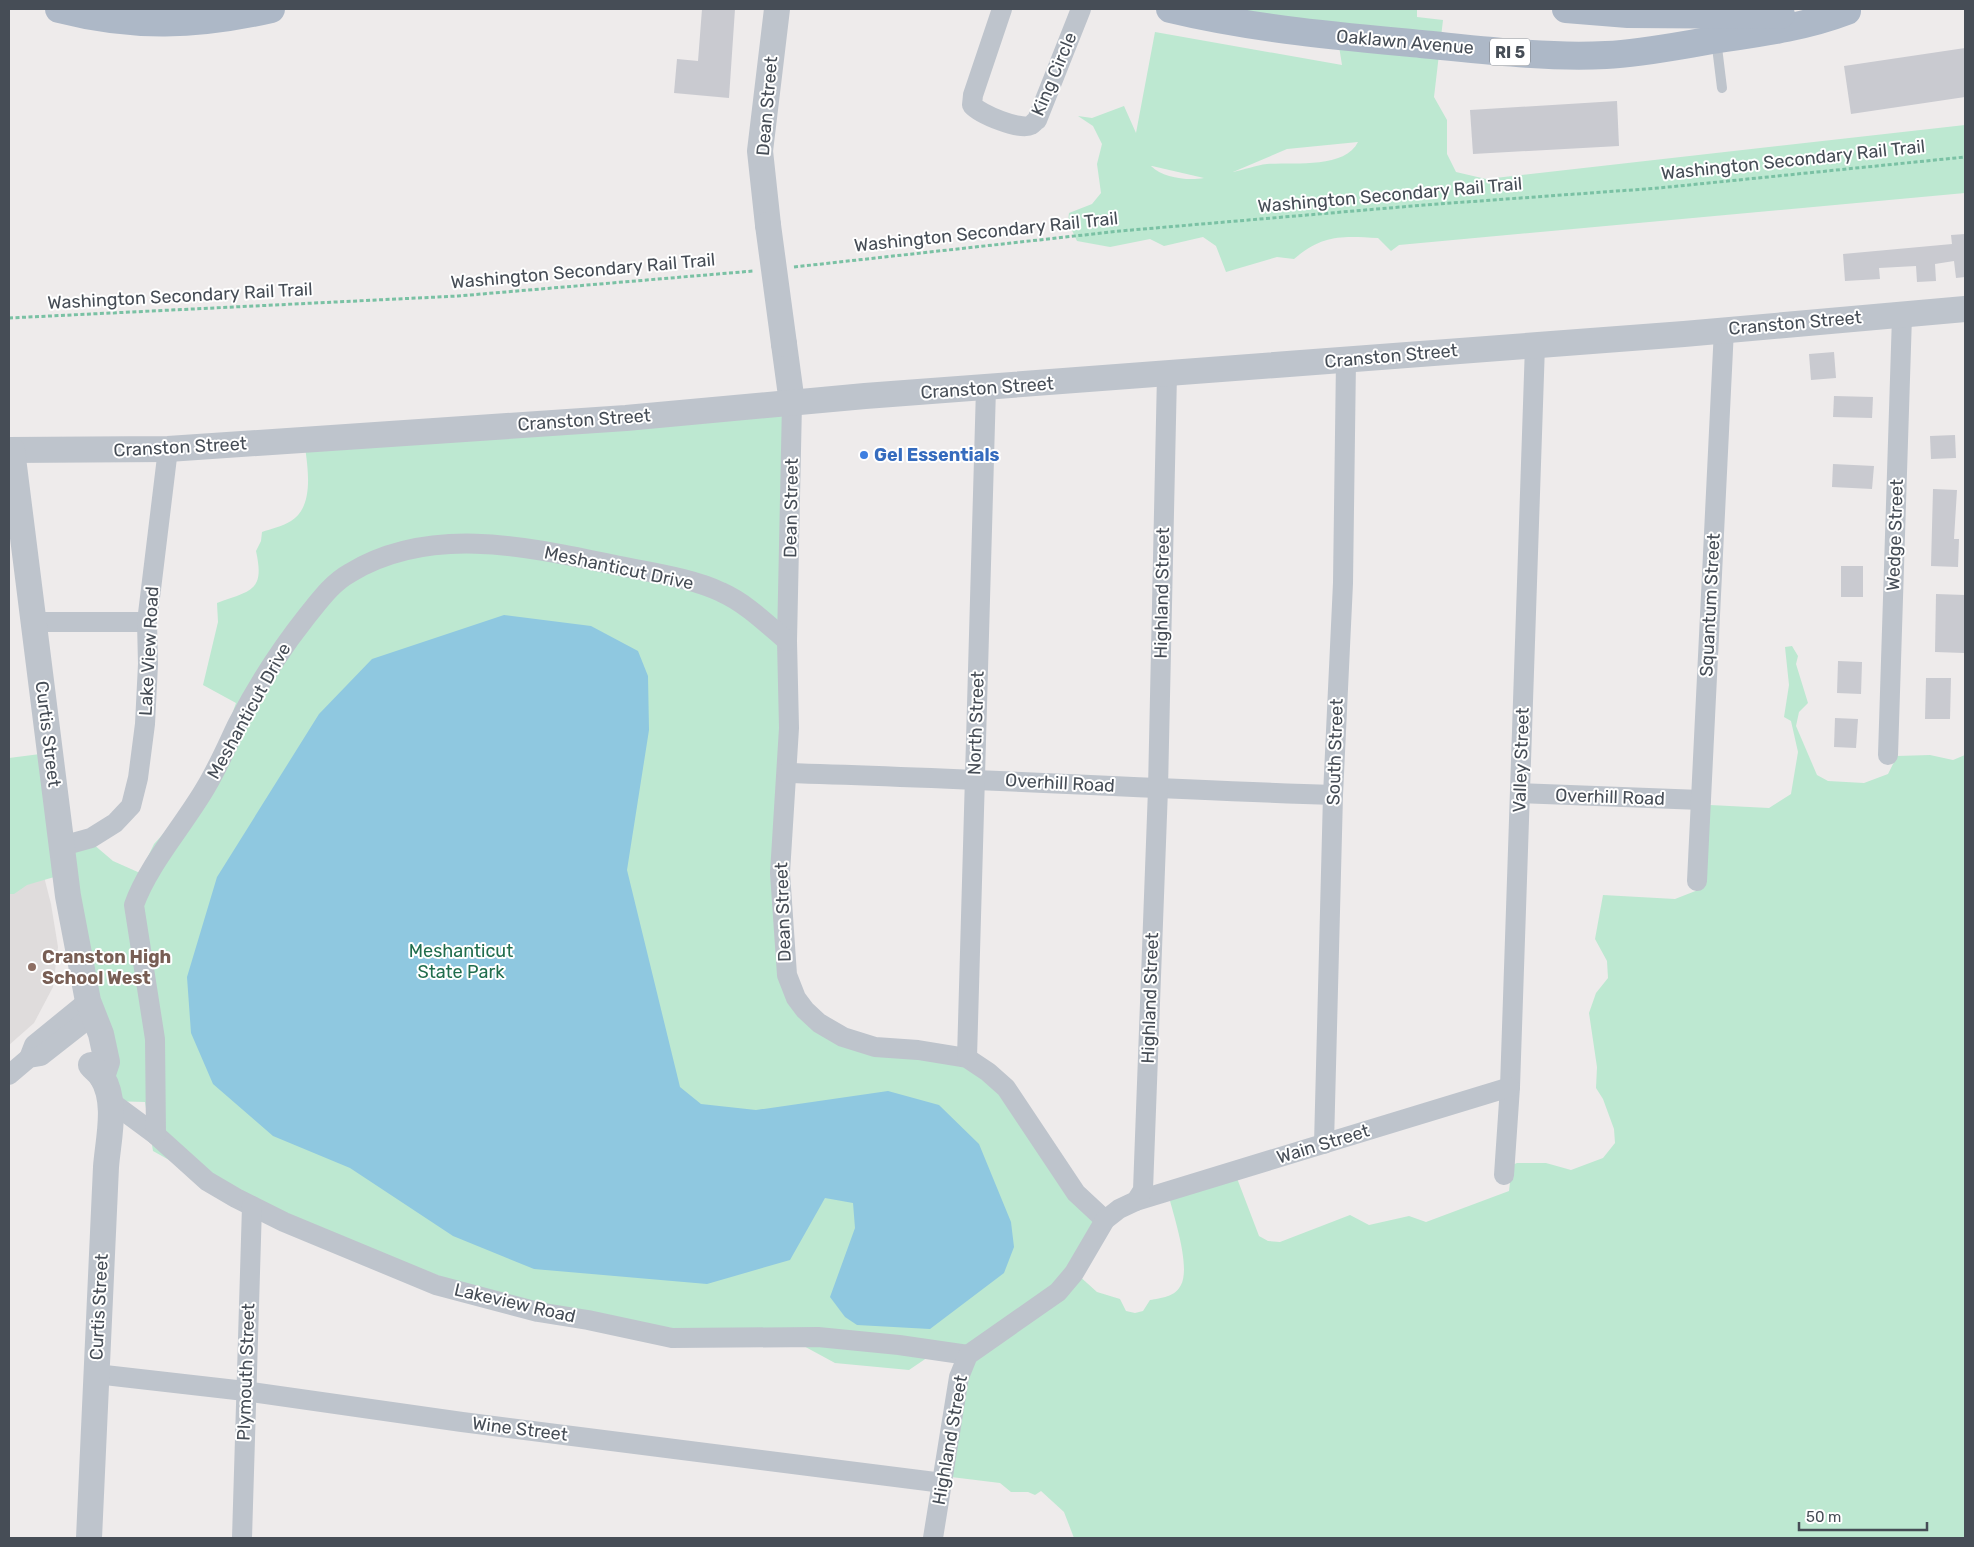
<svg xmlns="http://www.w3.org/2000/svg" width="1974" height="1547" font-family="Rubik,sans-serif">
<rect width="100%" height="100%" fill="#eeebeb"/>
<path fill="#dfdcdc" d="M39 857 51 904 58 947 53 987 34 1023 9 1045V861Z"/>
<g fill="#bde8d1" fill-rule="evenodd">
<path d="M1174 9H1417V17L1443 20 1434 97 1447 120V154L1456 172 1486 179 1965 125V193L1399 245 1391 251 1378 238C1342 236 1323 234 1294 259L1277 257 1226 272 1216 246 1203 237 1164 246 1150 239 1110 247 1077 241 1068 222 1069 213 1092 204 1101 193 1097 164 1102 144 1093 126 1078 116 1092 118 1124 106 1136 133 1155 32 1342 65 1338 40ZM1358 142C1345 169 1293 162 1267 164 1256 165 1244 170 1233 172L1287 149ZM1151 166H1152L1204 178C1188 181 1163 178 1151 166Z"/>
<path d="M785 403V973L827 1029 986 1072 1102 1219 1077 1274 1097 1292 1120 1299 1126 1311 1135 1313 1143 1311 1150 1300C1161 1298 1175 1297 1181 1285 1191 1266 1173 1214 1168 1193L1235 1173 1259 1236 1268 1241 1280 1242 1350 1215 1369 1225 1409 1216 1426 1222 1509 1191 1512 1165 1517 1163H1546L1571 1170 1603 1158 1615 1143 1614 1129 1603 1099 1596 1088 1597 1067 1589 1013 1596 993 1608 978 1607 961 1595 939 1603 895 1675 899 1698 890 1710 805 1769 808 1791 794 1798 752 1791 721 1784 717 1789 685 1785 647 1792 646 1798 656 1796 664 1808 703 1799 712 1796 726 1817 775 1828 781 1864 783 1888 774 1897 756 1930 755 1953 760 1965 755V1538H1074L1064 1512 1041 1491 1035 1495 1028 1492H1011L1000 1483 943 1476 964 1359 937 1351 909 1370 835 1363 800 1344 535 1311 257 1209 153 1151 145 1102 109 1101 61 875 27 885 14 894H9V758L48 753 61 843 86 838 113 861 140 873 154 844 203 790 209 779 236 703 203 685 218 622 217 603C251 590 265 592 256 551L261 541 262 532C271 529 283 526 291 521 316 506 307 463 304 440Z"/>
</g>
<path fill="#8fc8e0" d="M504 615 591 626 638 651 648 676 649 730 627 870 680 1087 701 1104 756 1110 888 1091 939 1105 979 1144 1011 1222 1014 1247 1004 1273 930 1329 857 1325 845 1317 830 1297 855 1228 853 1203 825 1198 790 1260 707 1284 534 1269 453 1236 350 1168 273 1136 213 1084 191 1033 187 977 217 877 319 714 372 659Z"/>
<g fill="#c9cad0">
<path d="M702 9H735L729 98 674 93 677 59 698 61Z"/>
<path d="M1965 48V97L1851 114 1844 66Z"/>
<path d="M1617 101 1619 146 1473 154 1470 110Z"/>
<path d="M1965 234V277L1956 278 1954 261 1935 264 1936 281 1917 282 1916 266 1879 268 1880 279 1845 281 1843 254 1952 244 1951 235Z"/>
<path d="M1834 352 1836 378 1811 380 1809 354Z"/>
<path d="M1834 396 1873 397 1872 418 1833 417Z"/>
<path d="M1955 435 1956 458 1931 459 1930 436Z"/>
<path d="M1833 464 1874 466 1872 489 1832 487Z"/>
<path d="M1933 489 1957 490 1954 539H1959L1958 567 1931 566Z"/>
<rect x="1841" y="566" width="22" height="31"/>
<path d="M1936 594 1965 595 1964 653 1935 652Z"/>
<path d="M1838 661 1862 662 1861 694 1837 693Z"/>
<path d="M1926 678H1951L1950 719H1925Z"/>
<path d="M1835 718 1858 719 1856 748 1834 747Z"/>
</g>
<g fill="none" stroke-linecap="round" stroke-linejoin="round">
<g stroke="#7ac1a4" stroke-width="3" stroke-dasharray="4 2.5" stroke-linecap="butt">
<path d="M794 267 1120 231 1424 205 1659 188 1965 157"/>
<path d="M9 318 458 296 753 271"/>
</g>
<path stroke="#bec4cc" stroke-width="10" d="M1716 39 1722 88"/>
<g stroke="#bec4cc" stroke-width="20">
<path d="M1002 9 973 95 972 105C980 114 1020 131 1031 125 1033 124 1035 121 1037 120L1081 9"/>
<path d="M792 403 787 641 789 728 780 873 787 975 796 998 805 1010 819 1023 843 1037 875 1047 918 1050 967 1058 988 1072 1006 1088 1076 1193 1105 1220"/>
<path d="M35 622H147"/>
<path d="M1888 755 1902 316"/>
<path d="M787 773C969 778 1151 789 1333 795"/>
<path d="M1520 793 1701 800"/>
<path d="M62 843H73L91 838 115 823 131 806 138 778 145 724 148 664 147 622 168 449"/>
<path d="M1697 881 1724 329"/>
<path d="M29 1058 34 1045 88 1001"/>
<path d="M967 1058 986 388"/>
<path d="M9 1075 29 1058 41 1056 92 1016"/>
<path d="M110 1101 156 1135 207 1181 236 1198 284 1222 436 1285 538 1312 588 1320 672 1338 818 1337 899 1345 968 1355"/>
<path d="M156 1135 155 1039 134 905C148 865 184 825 206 787 218 767 227 746 237 725 257 686 280 650 307 616 320 600 332 583 350 573 432 523 533 548 620 566 653 573 691 578 721 592 746 603 767 624 787 641"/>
<path d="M1324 1144 1333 795 1343 583 1346 360"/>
<path d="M1504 1175 1510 1087 1535 345"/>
<path d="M1136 1201 1510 1087"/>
<path d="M96 1374 245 1391 462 1422 943 1483"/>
<path d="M242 1538 252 1206"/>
<path d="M933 1538 959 1377 968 1355 1058 1292 1074 1273 1105 1220 1119 1209 1136 1201 1143 1190 1158 789 1167 374"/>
</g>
<g stroke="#bec4cc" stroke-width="26">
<path d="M768 225 760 151 777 9"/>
<path d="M784 344 792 403"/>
<path d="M9 450 168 449 626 418 865 396 1684 334 1965 309"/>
<path d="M12 450 68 896 88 1001 101 1034 107 1062 102 1077"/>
<path d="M89 1538 106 1167C108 1140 118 1102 102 1077 99 1072 94 1069 91 1065"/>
</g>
<g stroke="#adb8c7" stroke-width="28">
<path d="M59 9C133 28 197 26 271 9"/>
<path d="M1170 9C1253 29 1337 36 1421 44 1482 50 1545 58 1606 55 1646 53 1686 44 1726 38 1767 32 1808 26 1847 11"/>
<path d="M1566 9 1628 14 1781 15"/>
</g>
<path stroke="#bec4cc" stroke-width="26" d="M768 225 784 344"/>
</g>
<circle fill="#3f7fe0" stroke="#fff" stroke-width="2" cx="864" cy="455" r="5"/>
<circle fill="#8d6e63" stroke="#fff" stroke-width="2" cx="32" cy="967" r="5"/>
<g text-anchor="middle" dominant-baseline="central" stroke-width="4" stroke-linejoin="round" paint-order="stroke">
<rect fill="#fff" stroke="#7e8289" stroke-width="1" x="1490" y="38.5" width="40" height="27" rx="4"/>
<g font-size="16" font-weight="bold" fill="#464d56">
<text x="1510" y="52">RI 5</text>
</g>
<g font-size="18" fill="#464d56" stroke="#fff">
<text transform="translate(1405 42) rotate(5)">Oaklawn Avenue</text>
<text transform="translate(1054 74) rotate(-67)">King Circle</text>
<text transform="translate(767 106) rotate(-85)">Dean Street</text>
<text transform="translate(1793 160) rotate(-6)">Washington Secondary Rail Trail</text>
<text transform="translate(1390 195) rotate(-5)">Washington Secondary Rail Trail</text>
<text transform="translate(986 232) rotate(-6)">Washington Secondary Rail Trail</text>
<text transform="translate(583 271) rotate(-5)">Washington Secondary Rail Trail</text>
<text transform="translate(180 296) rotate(-3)">Washington Secondary Rail Trail</text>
<text transform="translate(1795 323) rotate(-5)">Cranston Street</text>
<text transform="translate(1391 356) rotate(-5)">Cranston Street</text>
<text transform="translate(987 388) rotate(-4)">Cranston Street</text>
<text transform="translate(584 420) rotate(-4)">Cranston Street</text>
<text transform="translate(180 447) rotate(-3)">Cranston Street</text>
<text transform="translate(791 508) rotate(-89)">Dean Street</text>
<text transform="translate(1895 535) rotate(-88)">Wedge Street</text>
<text transform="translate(619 568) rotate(12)">Meshanticut Drive</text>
<text transform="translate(1162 593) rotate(-89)">Highland Street</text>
<text transform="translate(1710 605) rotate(-87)">Squantum Street</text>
<text transform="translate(149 651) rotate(-87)">Lake View Road</text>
<text transform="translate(249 711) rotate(-61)">Meshanticut Drive</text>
<text transform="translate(976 723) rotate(-88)">North Street</text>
<text transform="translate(48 734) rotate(83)">Curtis Street</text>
<text transform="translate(1335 752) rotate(-88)">South Street</text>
<text transform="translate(1521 760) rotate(-88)">Valley Street</text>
<text transform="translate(1060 783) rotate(3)">Overhill Road</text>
<text transform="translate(1610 797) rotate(2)">Overhill Road</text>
<text transform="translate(783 912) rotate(-92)">Dean Street</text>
<text transform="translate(1150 998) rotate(-88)">Highland Street</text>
<text transform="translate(1323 1144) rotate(-17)">Wain Street</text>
<text transform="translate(515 1303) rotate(13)">Lakeview Road</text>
<text transform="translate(99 1307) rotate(-87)">Curtis Street</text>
<text transform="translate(246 1372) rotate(-88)">Plymouth Street</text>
<text transform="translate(520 1429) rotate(7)">Wine Street</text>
<text transform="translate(950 1440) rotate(-80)">Highland Street</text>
</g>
<g font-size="18" font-weight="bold" fill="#366cbe" stroke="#fff" text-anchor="start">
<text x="874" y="455">Gel Essentials</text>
</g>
<g font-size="18" fill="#206d4d" stroke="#fff">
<text x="461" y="951">Meshanticut<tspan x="461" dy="21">State Park</tspan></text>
</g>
<g font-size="18" font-weight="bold" fill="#785e54" stroke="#fff" text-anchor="start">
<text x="42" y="957">Cranston High<tspan x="42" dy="21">School West</tspan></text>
</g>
</g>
<rect width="1974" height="1547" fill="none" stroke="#464d56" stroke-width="20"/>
<path d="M1799 1522v8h128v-8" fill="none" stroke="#464d56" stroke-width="2.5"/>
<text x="1806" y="1522" font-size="15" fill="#464d56" stroke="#ffffff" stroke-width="4" paint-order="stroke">50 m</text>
</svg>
